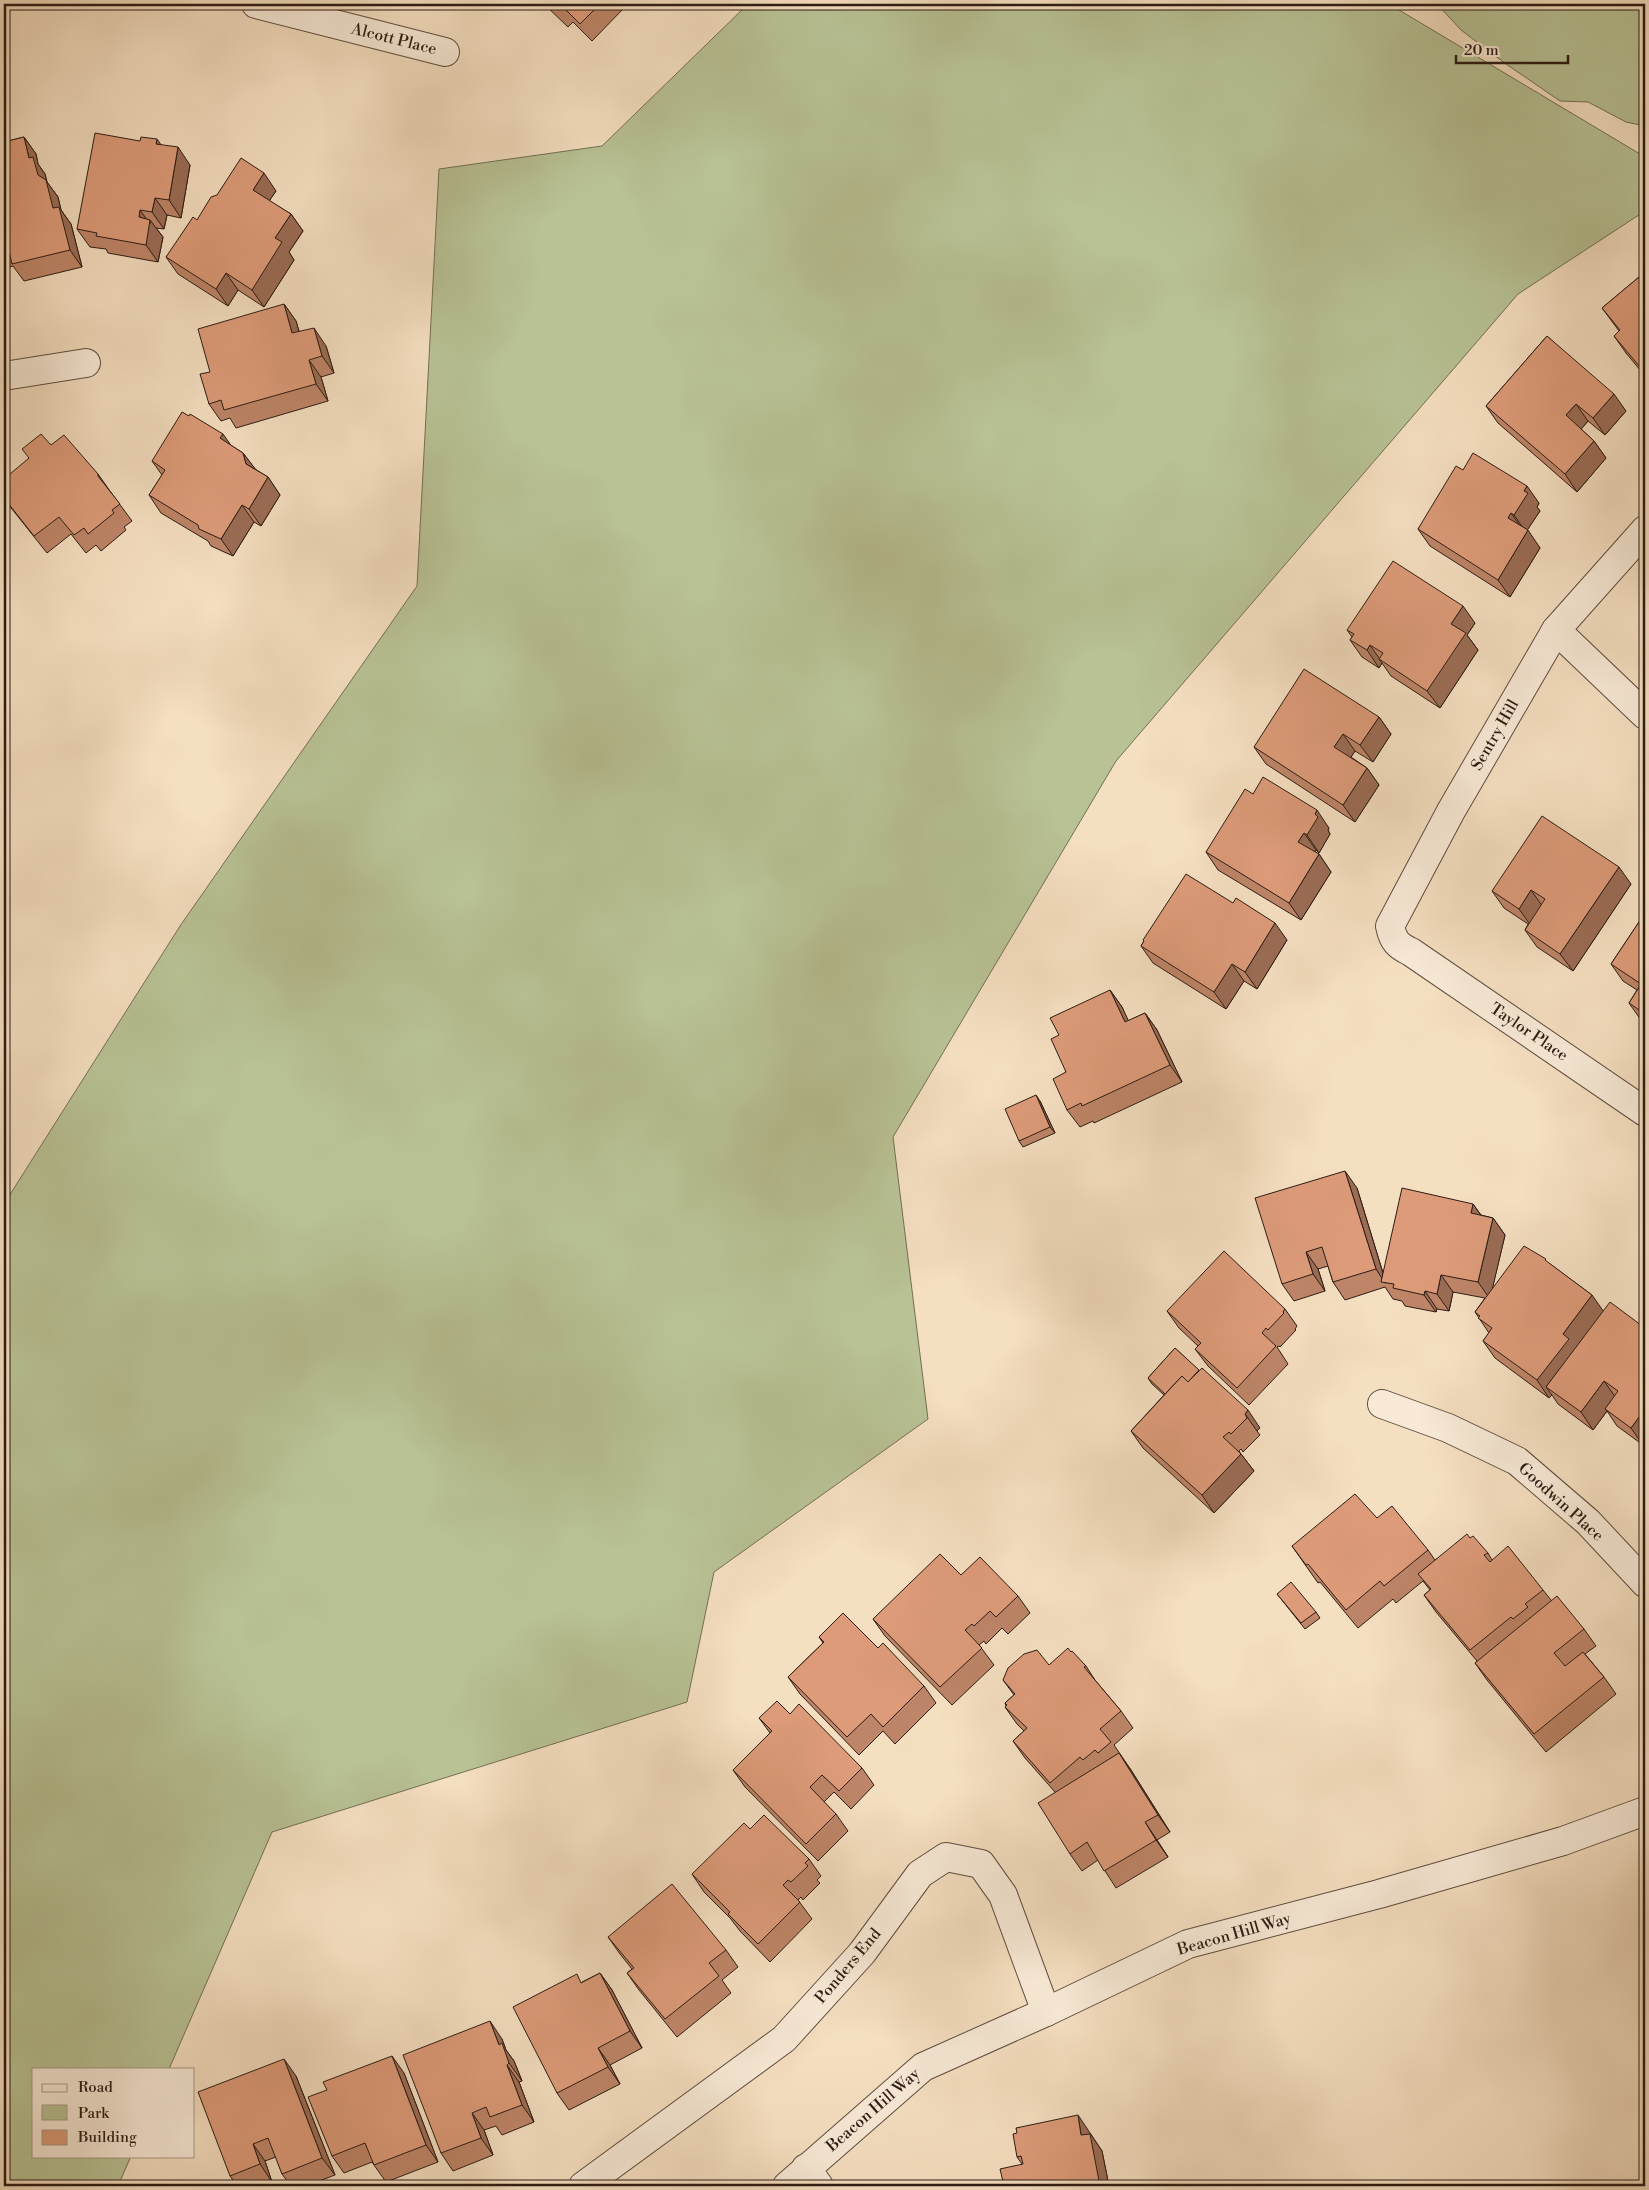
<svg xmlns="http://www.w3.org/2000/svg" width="1649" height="2190" font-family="'Libre Bodoni',serif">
<rect width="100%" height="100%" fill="#f5dfc1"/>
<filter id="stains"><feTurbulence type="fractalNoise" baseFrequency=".004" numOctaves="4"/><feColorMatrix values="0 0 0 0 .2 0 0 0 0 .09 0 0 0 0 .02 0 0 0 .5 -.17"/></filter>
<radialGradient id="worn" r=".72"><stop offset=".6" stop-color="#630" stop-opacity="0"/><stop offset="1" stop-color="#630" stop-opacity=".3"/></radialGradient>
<g fill="#b8c295" stroke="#726f54">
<path d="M748 4H1389L1645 157V211L1518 294 1116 761 893 1137 928 1419 714 1572 687 1702 272 1832 169 2069H34V2156H131L118 2186H4V1204L180 926 417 586 439 169 602 146Z"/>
<path d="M1437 4H1645V126L1626 122 1588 102 1560 101 1506 64 1461 30Z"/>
</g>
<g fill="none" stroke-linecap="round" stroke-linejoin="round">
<g stroke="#5e4d3f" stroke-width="30">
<g id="minor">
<path d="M256 4 445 52"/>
<path d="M4 376 86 363"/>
<path d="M1645 530 1556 630 1451 811 1390 926C1393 941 1398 946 1411 952L1645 1112"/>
<path d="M1556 630 1645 715"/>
<path d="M1382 1404 1448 1428 1517 1461 1588 1522 1645 1583"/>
<path d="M806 2168 819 2186"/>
<path d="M583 2186 784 2039 862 1953 920 1874 946 1857 981 1864 1003 1895 1046 2012"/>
</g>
</g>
<g stroke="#5e4d3f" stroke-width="30">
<path id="tertiary" d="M787 2186 923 2067 1046 2012 1188 1944 1379 1894 1563 1841 1645 1811"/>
</g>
<use href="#minor" stroke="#f8ead7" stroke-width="28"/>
<use href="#tertiary" stroke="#f8ead7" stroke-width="28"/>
</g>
<g fill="#be8568" stroke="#2c1c14">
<path d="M544 4H622H621L624 8 592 41 573 22 568 27Z"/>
<path d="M24 137 36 154 38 164 45 174 47 182 58 197 61 210 71 224 82 267 24 281 13 266 4 269V142Z"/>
<path d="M161 145 190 165 181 218 167 215 164 229 156 228 163 237 158 262 108 253 106 249 90 247 77 229Z"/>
<path d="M276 191 269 201 291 214 303 231 289 252 294 260 264 307 238 290 228 306 178 274 166 257 197 220Z"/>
<path d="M1645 272V376L1626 353 1614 336 1619 331 1602 308Z"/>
<path d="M284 304 296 321 299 331 326 346 334 373 321 377 328 401 236 428 230 418 221 421 209 404 210 372Z"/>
<path d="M1547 336 1626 411 1605 435 1588 421 1581 429 1594 441 1606 458 1577 492 1498 423 1486 406Z"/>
<path d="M232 446 243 453 255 469 268 477 280 495 261 526 254 522 233 556 211 546 208 541 161 513 149 495 162 475 152 461Z"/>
<path d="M1463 470 1539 503 1537 507 1540 511 1527 530 1540 548 1510 597 1430 546 1418 529Z"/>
<path d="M4 479 110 491 132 521 124 527 126 530 101 551 96 545 86 553 71 534 47 553 4 499Z"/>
<path d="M4 529 9 537 4 541Z"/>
<path d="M1475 623 1467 635 1478 650 1440 708 1391 676 1382 663 1379 668 1362 657 1350 640 1352 637 1347 630Z"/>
<path d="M1379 717 1391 734 1373 762 1355 751 1351 757 1367 768 1379 785 1355 822 1266 764 1254 747Z"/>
<path d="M1253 794 1329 828 1328 830 1330 834 1319 853 1316 850 1315 852 1319 854 1331 872 1301 920 1218 870 1206 852Z"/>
<path d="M1631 884 1573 971 1537 947 1525 930 1528 924 1504 908 1492 891Z"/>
<path d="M1645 913V1023L1641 1020 1629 1003 1637 990 1623 981 1611 964Z"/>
<path d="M1143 940H1287L1257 989 1244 981 1226 1009 1153 963 1141 946 1144 941Z"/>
<path d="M1110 990 1122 1007 1128 1021 1145 1013 1157 1030 1182 1082 1094 1123 1093 1121 1080 1127 1067 1110 1066 1072 1059 1035Z"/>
<path d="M1040 1101 1055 1133 1023 1147 1019 1141Z"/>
<path d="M1357 1188 1383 1273 1473 1204 1481 1215 1493 1218 1505 1235 1492 1289 1550 1264 1592 1295 1645 1443 1643 1445 1617 1426 1607 1411 1593 1430 1558 1404 1552 1395 1549 1398 1495 1358 1483 1341 1489 1333 1475 1312 1485 1298 1453 1292 1449 1311 1437 1309 1436 1312 1405 1306 1402 1301 1393 1299 1385 1287 1345 1300 1333 1282 1328 1266 1318 1269 1325 1291 1294 1301 1282 1284Z"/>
<path d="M1285 1309 1297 1326 1295 1329 1296 1330 1280 1347 1279 1346 1277 1347 1288 1364 1249 1405 1208 1366 1195 1349 1198 1346 1179 1328 1167 1311Z"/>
<path d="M1175 1348 1260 1428 1257 1431 1260 1435 1243 1452 1241 1449 1239 1451 1241 1454 1254 1471 1214 1513 1143 1448 1131 1431 1164 1395 1152 1384 1148 1378Z"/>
<path d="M1377 1518 1428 1550 1435 1560 1470 1538 1488 1553 1492 1560 1543 1590 1551 1600 1584 1629 1596 1646 1585 1654 1604 1677 1616 1694 1546 1752 1487 1680 1475 1663 1477 1661 1436 1612 1424 1595 1430 1590 1423 1581 1396 1603 1393 1599 1358 1628 1320 1582 1318 1583 1292 1546Z"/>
<path d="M961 1575 1018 1596 1030 1613 1008 1634 1002 1628 986 1644 984 1641 979 1645 994 1665 952 1705 885 1636 873 1619Z"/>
<path d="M1277 1594 1316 1612 1320 1618 1305 1629Z"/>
<path d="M819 1637 878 1648 924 1686 936 1703 895 1744 883 1731 859 1755 800 1694 788 1677 823 1643Z"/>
<path d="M1071 1652 1086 1666 1095 1680 1121 1711 1133 1728 1114 1745 1131 1770 1170 1832 1157 1840 1168 1857 1116 1888 1098 1860 1082 1871 1070 1854 1055 1792 1025 1758 1013 1741 1024 1731 1017 1724 1005 1707 1006 1706 1005 1703 1014 1695 1003 1680 1049 1665Z"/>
<path d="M790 1714 862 1768 874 1785 851 1809 834 1792 824 1802 836 1814 848 1831 818 1861 745 1787 733 1770 770 1733 759 1718Z"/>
<path d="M750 1829 809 1859 821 1876 817 1880 820 1883 803 1900 801 1897 798 1900 812 1919 770 1962 740 1931 730 1918 704 1892 692 1874Z"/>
<path d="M608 1937 726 1950 738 1967 722 1980 731 1993 677 2037 639 1990 627 1973 632 1969 620 1954Z"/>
<path d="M600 1973 612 1990 642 2048 610 2065 620 2084 569 2110 557 2093 582 1982Z"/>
<path d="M502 2039 506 2050 514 2061 522 2081 519 2082 534 2122 502 2135 496 2126 484 2130 493 2155 453 2171 441 2153Z"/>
<path d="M404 2073 438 2162 386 2182 374 2165 372 2162 344 2173 332 2156Z"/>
<path d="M296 2076 335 2175 306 2186H291L282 2174 276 2157 265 2161 272 2182 260 2186H237L230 2176Z"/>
<path d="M1090 2133 1102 2151 1109 2186H1004L1022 2164 1017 2157Z"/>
</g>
<g fill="#9b6c55" stroke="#2c1c14">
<path d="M24 137 36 154 38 164 45 174 47 182 58 197 61 210 71 224 82 267 70 250 53 208 29 158Z"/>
<path d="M157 139 169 156 156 144Z"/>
<path d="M178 147 190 165 181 218 169 200Z"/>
<path d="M264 173 276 191 265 207 253 190Z"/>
<path d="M155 198 167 215 164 229 152 212Z"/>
<path d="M140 210 150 224V220L163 237 158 262 146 245 139 217Z"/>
<path d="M291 214 303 231 289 252 294 260 264 307 252 290 275 238Z"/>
<path d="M226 273 238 290 228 306 216 289Z"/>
<path d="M284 304 296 321 304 350 292 333Z"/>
<path d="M314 328 326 346 334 373 322 356Z"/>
<path d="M309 360 321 377 328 401 316 384Z"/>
<path d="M1614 394 1626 411 1605 435 1593 418Z"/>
<path d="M1576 404 1588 421 1578 433 1566 415Z"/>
<path d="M223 434 235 451 220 438Z"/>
<path d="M1594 441 1606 458 1577 492 1565 474Z"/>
<path d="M243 453 256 470 246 464Z"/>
<path d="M98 474 110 491V494L98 476Z"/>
<path d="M268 477 280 495 261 526 249 509Z"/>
<path d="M1527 486 1539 503 1537 507 1540 511 1526 532 1514 515 1524 491Z"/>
<path d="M242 505 254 522 233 556 221 539Z"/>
<path d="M1511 513 1523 530 1508 518Z"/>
<path d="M1528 530 1540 548 1510 597 1498 580Z"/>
<path d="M1463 606 1475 623 1467 635 1478 650 1440 708 1427 691 1451 624Z"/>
<path d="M1370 645 1381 661 1379 659 1382 663 1379 668 1367 650Z"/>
<path d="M1379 717 1391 734 1373 762 1360 745Z"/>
<path d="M1343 734 1355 751 1346 764 1334 747Z"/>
<path d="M1367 768 1379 785 1355 822 1343 805Z"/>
<path d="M1317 810 1329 828 1328 830 1330 834 1319 853 1307 835 1315 814Z"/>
<path d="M1304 833 1316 850 1310 859 1298 842Z"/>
<path d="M1319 854 1331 872 1301 920 1289 903Z"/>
<path d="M1619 867 1631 884 1573 971 1560 954Z"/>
<path d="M1531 890 1543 907 1531 926 1519 909Z"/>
<path d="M1275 923 1287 940 1257 989 1245 972Z"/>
<path d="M1232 964 1244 981 1226 1009 1214 992Z"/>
<path d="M1110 990 1122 1007 1137 1039 1125 1022Z"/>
<path d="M1145 1013 1157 1030 1182 1082 1170 1065Z"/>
<path d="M1036 1095 1040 1101 1055 1133 1050 1127Z"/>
<path d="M1345 1171 1357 1188 1386 1283H1385L1376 1269Z"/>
<path d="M1473 1204 1485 1221 1471 1213Z"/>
<path d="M1493 1218 1505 1235 1490 1299 1478 1282Z"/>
<path d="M1306 1252 1318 1269 1325 1291 1313 1274Z"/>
<path d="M1441 1275 1453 1292 1449 1311 1437 1294Z"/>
<path d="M1425 1291 1437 1309 1436 1312 1424 1295Z"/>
<path d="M1592 1295 1604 1312 1546 1387 1552 1395 1549 1398 1537 1380 1563 1334Z"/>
<path d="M1604 1381 1616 1398 1605 1409 1607 1411 1593 1430 1581 1412Z"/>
<path d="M1645 1409V1442L1643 1445 1631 1428Z"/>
<path d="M1248 1410 1260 1428 1257 1431 1245 1414Z"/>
<path d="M1241 1454 1254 1471 1214 1513 1202 1495Z"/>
<path d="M1119 1753 1131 1770 1170 1832 1158 1815Z"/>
<path d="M1145 1822 1157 1840 1168 1857 1156 1840Z"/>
<path d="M600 1973 612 1990 642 2048 630 2031Z"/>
<path d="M490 2021 502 2039 506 2050 514 2061 522 2081 509 2063 499 2045Z"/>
<path d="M598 2048 610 2065 620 2084 608 2067Z"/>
<path d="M392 2056 404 2073 438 2162 426 2145Z"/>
<path d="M284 2059 296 2076 335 2175 322 2158Z"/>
<path d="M507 2065 519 2082 534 2122 522 2105Z"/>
<path d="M472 2113 484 2130 493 2155 481 2138Z"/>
<path d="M1078 2115 1102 2151 1109 2186H1100L1081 2135Z"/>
<path d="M253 2144 265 2161 272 2182 260 2164Z"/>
</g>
<g fill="#dd9b79" stroke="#2c1c14">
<path d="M550 4H600L580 24 561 5 556 10Z"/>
<path d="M95 133 140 141 141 137 157 139 156 144 178 147 169 200 155 198 152 212 140 210 139 217 150 220 146 245 96 236 97 233 77 229Z"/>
<path d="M24 137 29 158 33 157 38 175 46 180 53 208 59 207 70 250 12 264 8 247 4 248V142Z"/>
<path d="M241 158 264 173 253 190 291 214 275 238 282 242 252 290 226 273 216 289 166 257 193 217 197 220 211 197 217 195Z"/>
<path d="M1645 272V373L1614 336 1620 330 1602 308Z"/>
<path d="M284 304 292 333 314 328 322 356 309 360 316 384 224 410 221 400 209 404 200 374 210 372 198 329Z"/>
<path d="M1547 336 1614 394 1593 418 1576 404 1566 415 1594 441 1565 474 1486 406Z"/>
<path d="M182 412 189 416 190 414 223 434 220 438 243 453 246 464 268 477 249 509 242 505 221 539 199 529 198 525 149 495 165 470 152 461Z"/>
<path d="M41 434 51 445 64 435 98 474V476L120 504 112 510 114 513 88 534 84 528 74 535 59 517 34 536 4 498V479L29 458 22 449Z"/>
<path d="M1473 453 1527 486 1524 491 1528 493 1514 515 1511 513 1508 518 1528 530 1498 580 1418 529 1456 466 1463 470Z"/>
<path d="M1393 561 1463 606 1451 624 1466 633 1427 691 1379 659 1383 653 1370 645 1367 650 1350 640 1354 634 1347 630Z"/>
<path d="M1304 669 1379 717 1360 745 1343 734 1334 747 1367 768 1343 805 1254 747Z"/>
<path d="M1263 777 1317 810 1315 814 1318 817 1307 835 1304 833 1298 842 1319 854 1289 903 1206 852 1245 789 1253 794Z"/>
<path d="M1542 816 1619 867 1560 954 1525 930 1545 899 1531 890 1519 909 1492 891Z"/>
<path d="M1186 874 1233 903 1236 898 1275 923 1245 972 1232 964 1214 992 1141 946 1144 941 1143 940Z"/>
<path d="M1645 913V1014L1629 1003 1641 984 1611 964Z"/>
<path d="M1110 990 1125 1022 1145 1013 1170 1065 1082 1106 1081 1103 1067 1110 1053 1079 1066 1072 1051 1039 1059 1035 1050 1018Z"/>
<path d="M1036 1095 1050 1127 1019 1141 1005 1109Z"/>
<path d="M1345 1171 1376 1269 1333 1282 1322 1247 1306 1252 1313 1274 1282 1284 1255 1198Z"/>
<path d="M1402 1188 1473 1204 1471 1213 1493 1218 1478 1282 1441 1275 1437 1294 1425 1291 1424 1295 1393 1288 1394 1284 1381 1282Z"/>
<path d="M1524 1246 1546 1259 1545 1260 1592 1295 1563 1334 1569 1339 1537 1380 1483 1341 1492 1328 1478 1318 1480 1316 1475 1312Z"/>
<path d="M1224 1251 1285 1309 1283 1312 1284 1313 1268 1330 1266 1328 1262 1333 1276 1346 1237 1388 1195 1349 1201 1343 1167 1311Z"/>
<path d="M1610 1302 1645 1328V1409L1631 1428 1605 1409 1618 1391 1604 1381 1581 1412 1546 1387Z"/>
<path d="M1175 1348 1199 1370 1188 1382 1182 1376 1165 1394 1148 1378Z"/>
<path d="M1202 1368 1248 1410 1245 1414 1247 1418 1231 1434 1229 1432 1223 1437 1241 1454 1202 1495 1131 1431 1182 1376 1188 1382Z"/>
<path d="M1355 1494 1377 1518 1392 1506 1428 1550 1384 1586 1380 1581 1346 1610 1308 1564 1306 1565 1292 1546Z"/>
<path d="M1467 1534 1470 1538 1473 1536 1488 1553 1484 1555 1490 1562 1508 1546 1543 1590 1525 1604 1528 1607 1513 1619 1511 1617 1470 1650 1424 1595 1431 1589 1418 1574Z"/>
<path d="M940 1554 961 1575 980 1557 1018 1596 996 1617 990 1611 974 1626 972 1624 965 1630 982 1648 940 1687 873 1619Z"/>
<path d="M1291 1582 1316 1612 1301 1623 1277 1594Z"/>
<path d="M1557 1596 1584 1629 1554 1653 1565 1666 1583 1652 1604 1677 1534 1734 1475 1663Z"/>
<path d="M843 1613 878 1648 883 1643 924 1686 883 1727 871 1714 847 1737 788 1677 824 1642 819 1637Z"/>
<path d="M1068 1648 1071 1652 1072 1651 1086 1666 1084 1667 1121 1711 1100 1729 1111 1742 1098 1753 1095 1750 1083 1760 1080 1757 1050 1783 1013 1741 1027 1728 1005 1707 1007 1705 1005 1703 1015 1694 1003 1680 1008 1668 1024 1654 1037 1650 1049 1665Z"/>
<path d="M777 1701 790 1714 799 1704 862 1768 839 1791 822 1775 810 1787 836 1814 806 1844 733 1770 772 1731 759 1718Z"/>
<path d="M1119 1753 1158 1815 1145 1822 1156 1840 1104 1871 1087 1842 1070 1854 1038 1803Z"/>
<path d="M764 1815 809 1859 805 1863 808 1866 791 1882 788 1880 783 1885 800 1902 758 1944 728 1914 730 1912 692 1874 744 1823 750 1829Z"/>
<path d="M672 1884 726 1950 709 1963 719 1976 665 2019 627 1973 634 1968 608 1937Z"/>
<path d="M600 1973 630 2031 598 2048 608 2067 557 2093 513 2007 577 1974 581 1983Z"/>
<path d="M490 2021 499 2045 502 2043 509 2063 507 2065 522 2105 490 2117 486 2107 472 2113 481 2138 441 2153 403 2055Z"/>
<path d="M392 2056 426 2145 374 2165 365 2143 332 2156 308 2097 327 2090 323 2082Z"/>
<path d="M284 2059 322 2158 282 2174 268 2138 253 2144 260 2164 230 2176 198 2092Z"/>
<path d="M1078 2115 1081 2135 1090 2134 1100 2186H1004L1000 2169 1023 2164 1021 2156 1017 2157 1013 2134 1017 2133 1016 2128Z"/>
</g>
<g text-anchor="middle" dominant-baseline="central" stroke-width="4" stroke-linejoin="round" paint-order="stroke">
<g font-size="16" fill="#2c1c14" stroke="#f8ead7">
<text transform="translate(394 39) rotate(14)">Alcott Place</text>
<text transform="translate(1495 735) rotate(-60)">Sentry Hill</text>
<text transform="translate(1529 1032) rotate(34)">Taylor Place</text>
<text transform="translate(1561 1502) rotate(42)">Goodwin Place</text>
<text transform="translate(1234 1934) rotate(-16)">Beacon Hill Way</text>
<text transform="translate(848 1966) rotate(-50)">Ponders End</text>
<text transform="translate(873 2110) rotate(-41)">Beacon Hill Way</text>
</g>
</g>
<rect width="1649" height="2190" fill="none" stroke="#f5dfc1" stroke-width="20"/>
<rect x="5" y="5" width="1639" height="2180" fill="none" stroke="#2c1c14" stroke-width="2.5"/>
<rect x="10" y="10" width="1629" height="2170" fill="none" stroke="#2c1c14"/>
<rect x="32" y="2068" width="162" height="90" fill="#f8ead7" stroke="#a69889"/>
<rect x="42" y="2084" width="25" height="8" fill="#f8ead7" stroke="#a69889"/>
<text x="78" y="2092" font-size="15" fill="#2c1c14">Road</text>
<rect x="42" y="2105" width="25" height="15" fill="#b8c295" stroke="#a69889"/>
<text x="78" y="2118" font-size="15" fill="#2c1c14">Park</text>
<rect x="42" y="2130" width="25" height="15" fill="#dd9b79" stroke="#a69889"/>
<text x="78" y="2142" font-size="15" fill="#2c1c14">Building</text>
<path d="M1456 55v8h112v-8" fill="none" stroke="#2c1c14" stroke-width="2.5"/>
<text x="1464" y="55" font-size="15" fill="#2c1c14" stroke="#f8ead7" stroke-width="4" paint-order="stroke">20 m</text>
<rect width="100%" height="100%" filter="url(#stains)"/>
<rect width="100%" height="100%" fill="url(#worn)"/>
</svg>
